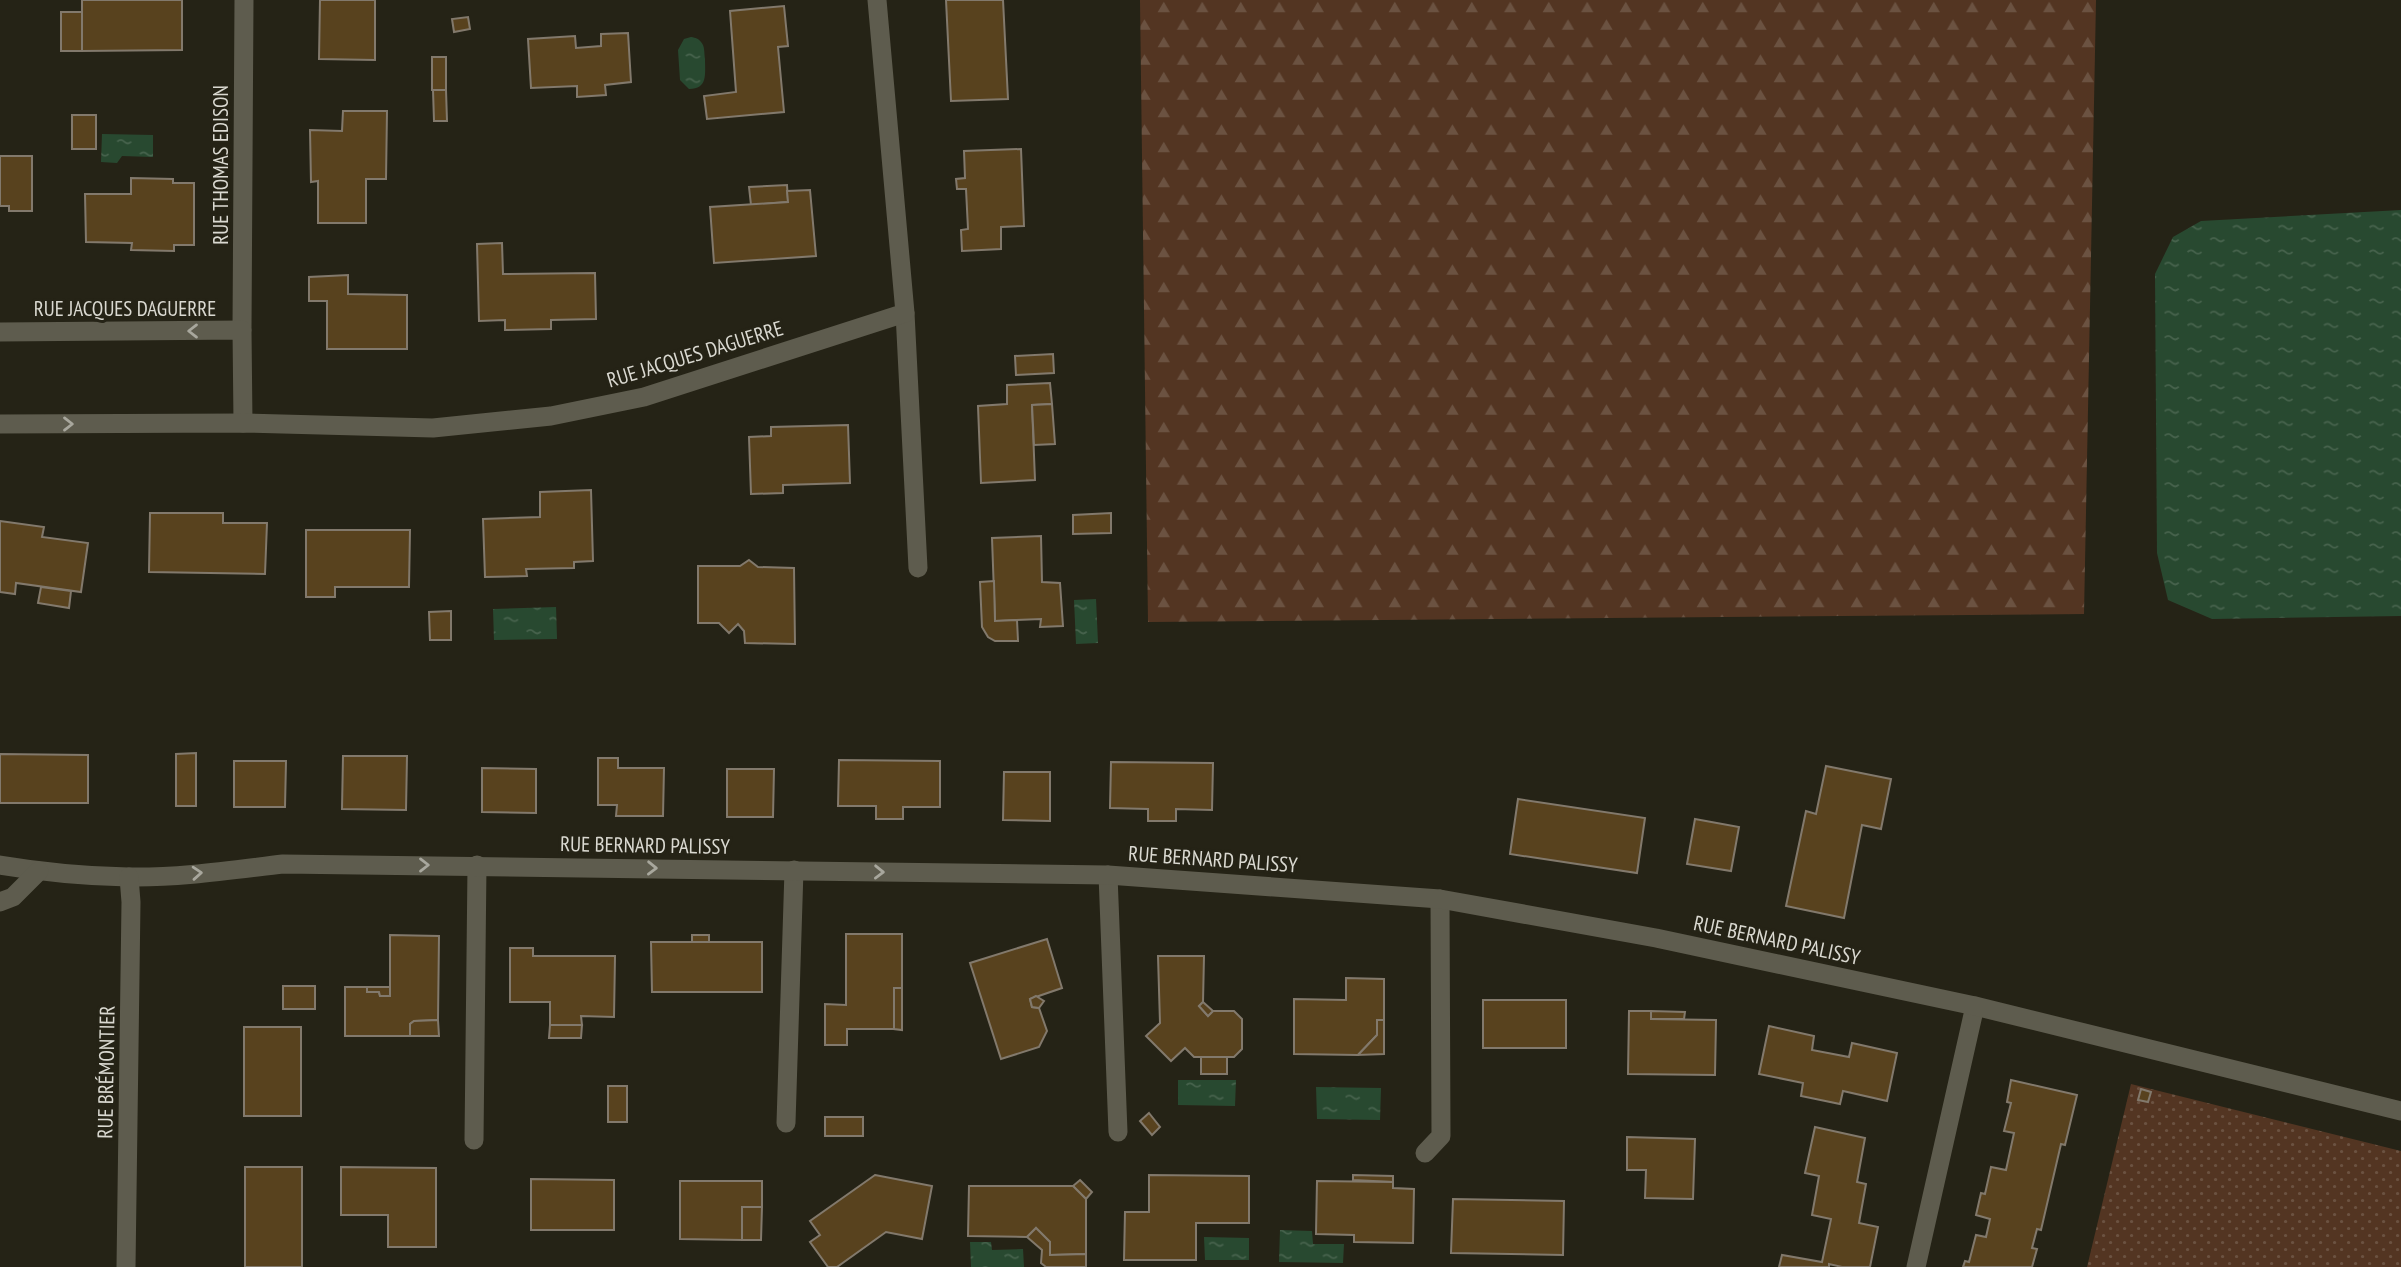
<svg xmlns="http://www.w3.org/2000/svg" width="2401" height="1267" font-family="'PT Sans Narrow',sans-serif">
<defs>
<pattern id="forest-firs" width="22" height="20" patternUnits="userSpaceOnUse" patternTransform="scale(1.75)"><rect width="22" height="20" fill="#533522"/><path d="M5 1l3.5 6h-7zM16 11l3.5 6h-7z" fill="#6b5241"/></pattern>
<pattern id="park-dots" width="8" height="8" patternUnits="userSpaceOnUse" patternTransform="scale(1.75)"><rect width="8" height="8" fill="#533522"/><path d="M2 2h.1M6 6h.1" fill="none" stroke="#6b5241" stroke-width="1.8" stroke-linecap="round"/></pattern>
<pattern id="water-ripples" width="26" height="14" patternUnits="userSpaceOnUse" patternTransform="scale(1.75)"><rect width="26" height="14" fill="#284930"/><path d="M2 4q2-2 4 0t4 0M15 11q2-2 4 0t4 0" fill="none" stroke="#47634d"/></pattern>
</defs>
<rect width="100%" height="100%" fill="#252316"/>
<path fill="url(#forest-firs)" d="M1140 0H2096L2084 614 1148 622Z"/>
<path fill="url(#park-dots)" d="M2131 1084 2401 1151V1267H2087Z"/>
<g fill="url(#water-ripples)">
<path d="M691 37C696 38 698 38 701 42 705 46 704 53 705 59 705 74 708 89 689 89L680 80 678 50 684 39Z"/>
<path d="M102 134 153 135V157L122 156 117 163 101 162Z"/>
<path d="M2401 210V616L2212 619 2168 600 2157 553 2155 274 2173 237 2201 221Z"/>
<path d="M1096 599 1098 643 1076 644 1074 600Z"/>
<path d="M556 607 557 639 494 640 493 609Z"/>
<path d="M1178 1080H1236L1235 1106 1178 1105Z"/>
<path d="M1316 1087 1381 1088 1380 1120 1317 1119Z"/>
<path d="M1280 1230 1312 1231 1313 1244H1344L1343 1263 1279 1262Z"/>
<path d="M1204 1237 1249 1238V1260H1205Z"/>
<path d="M970 1242H991L992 1250 1023 1249 1024 1267H971Z"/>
</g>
<g fill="#58421e" stroke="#82796c" stroke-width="2">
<path d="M82 0H182V50L82 51Z"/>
<path d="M320 0H375V60L319 59Z"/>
<path d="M946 0H1003L1008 99 951 101Z"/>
<path d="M784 6 788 46 778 47 784 112 707 119 704 96 736 92 730 11Z"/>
<rect x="61" y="12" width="21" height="39"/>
<path d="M468 17 470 29 454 32 452 19Z"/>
<path d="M628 33 631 82 605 85 606 95 577 97V86L531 88 528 39 575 36 576 48 601 46V34Z"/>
<rect x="432" y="57" width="14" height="33"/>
<path d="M433 90H446L447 121H434Z"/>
<path d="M343 111H387L386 179H366V223H318V181L311 182 310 130 342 131Z"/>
<rect x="72" y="115" width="24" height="34"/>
<path d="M1021 149 1024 226 1001 227V249L962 251 961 230 968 229 966 189H957L956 179 965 178 964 151Z"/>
<path d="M0 156H32V211H9V206H0Z"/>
<path d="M131 178 173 179V183H194V245H174V251L131 250 132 243 86 242 85 194H131Z"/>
<path d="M787 185 788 202 751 205 749 187Z"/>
<path d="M810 190 816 256 714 263 710 207 788 202 787 191Z"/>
<path d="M502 243 503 274 595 273 596 319 551 320V329L505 330V320L479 321 477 244Z"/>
<path d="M348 275V294L407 295V349H327V301H309V277Z"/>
<path d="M1053 354 1054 373 1016 375 1015 356Z"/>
<path d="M1050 383 1052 404 1032 405 1035 480 981 483 978 406 1007 404V385Z"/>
<path d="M1052 404 1055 444 1034 445 1032 405Z"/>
<path d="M848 425 850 483 783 485V493L751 494 749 437 771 436V427Z"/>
<path d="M591 490 593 561 574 562V568L526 569 527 576 485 577 483 519 540 517V492Z"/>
<path d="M150 513H223V523H267L265 574 149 572Z"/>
<path d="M1111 513V533L1073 534V515Z"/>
<path d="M0 521 44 527 42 537 88 543 81 592 16 583 15 594 0 592Z"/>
<path d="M306 530H410L409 587H335V597H306Z"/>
<path d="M1041 536 1042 582 1060 583 1063 626 1040 627 1041 619 995 621 992 538Z"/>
<path d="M749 560 758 567 794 568 795 644 745 643 744 631 738 624 729 633 719 623H698V566H740Z"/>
<path d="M994 581 995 621 1017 620 1018 641H995L988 637 982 627 980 582Z"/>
<path d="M41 587 71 591 69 608 38 603Z"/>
<path d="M451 611V640H430L429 612Z"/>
<path d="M196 753V806H176V754Z"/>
<path d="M0 754 88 755V803H0Z"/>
<path d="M343 756H407L406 810 342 809Z"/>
<path d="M598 758H618V768H664L663 816H616L617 805H598Z"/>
<path d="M839 760 940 761V807H903V819H876V806H838Z"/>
<path d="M234 761H286L285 807H234Z"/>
<path d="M1111 762 1213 763 1212 810 1176 809V821H1148V809L1110 808Z"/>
<path d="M1826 766 1891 779 1881 829 1862 825 1844 918 1786 906 1806 811 1816 814Z"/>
<path d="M482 768 536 769V813L482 812Z"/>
<path d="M727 769H774L773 817H727Z"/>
<path d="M1004 772H1050V821L1003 820Z"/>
<path d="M1518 799 1645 818 1637 873 1510 854Z"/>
<path d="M1695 819 1739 827 1731 871 1687 864Z"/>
<path d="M846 934H902V988H894V1029H847V1045H825V1004L846 1005Z"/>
<path d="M390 935 439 936 438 1020 414 1021 410 1024V1036H345V987H367V992H379L380 996H390Z"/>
<rect x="692" y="935" width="17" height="7"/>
<path d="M1047 939 1062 988 1030 999 1032 1007 1039 1008 1047 1031 1039 1047 1001 1059 970 963Z"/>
<path d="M651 942H762V992H652Z"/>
<path d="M510 948H533V956H615L614 1017 581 1016 582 1025H550V1002H510Z"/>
<path d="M1158 956H1204L1203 1002 1199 1006 1208 1016 1213 1011H1234L1242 1019V1049L1234 1057H1194L1185 1048 1171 1061 1146 1036 1160 1023Z"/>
<path d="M1346 978 1384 979V1020H1377V1035L1358 1055 1294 1054V999L1346 1000Z"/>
<rect x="283" y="986" width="32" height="23"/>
<path d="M367 987H390V996H380L379 992H367Z"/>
<path d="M894 988H902V1030L894 1029Z"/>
<path d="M1036 996 1044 1001 1039 1008 1032 1007 1030 999Z"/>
<rect x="1483" y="1000" width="83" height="48"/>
<path d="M1203 1002 1213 1011 1208 1016 1199 1006Z"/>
<path d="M1629 1011H1651V1019L1716 1020 1715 1075 1628 1074Z"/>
<path d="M1651 1011 1685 1012 1684 1019H1651Z"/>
<path d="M438 1020 439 1036H410V1024L414 1021Z"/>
<path d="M1377 1020H1384V1054L1358 1055 1377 1035Z"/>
<path d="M550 1025H582L581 1038H549Z"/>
<path d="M1769 1026 1814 1036 1812 1050 1849 1057 1852 1043 1897 1053 1887 1101 1843 1091 1840 1104 1801 1096 1803 1083 1759 1074Z"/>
<rect x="244" y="1027" width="57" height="89"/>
<rect x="1201" y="1057" width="26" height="17"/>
<path d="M2011 1080 2077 1095 2065 1145 2061 1144 2041 1230 2037 1229 2032 1248 2037 1249 2032 1267H1963L1965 1261 1969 1262 1976 1235 1986 1237 1990 1219 1976 1215 1981 1193 1985 1194 1991 1167 2006 1170 2014 1133 2004 1131 2011 1103 2007 1102Z"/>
<rect x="608" y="1086" width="19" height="36"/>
<path d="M2141 1089 2151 1092 2148 1102 2138 1100Z"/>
<path d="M1149 1113 1160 1127 1152 1135 1140 1121Z"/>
<rect x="825" y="1117" width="38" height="19"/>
<path d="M1815 1127 1865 1138 1857 1182 1866 1184 1859 1223 1878 1227 1870 1267H1842L1829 1264V1267H1779L1782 1255 1822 1262 1831 1219 1812 1215 1819 1176 1805 1173Z"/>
<path d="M1627 1137 1695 1139 1693 1199 1645 1198 1646 1170H1627Z"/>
<rect x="245" y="1167" width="57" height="100"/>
<path d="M341 1167 436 1168V1247H388V1215H341Z"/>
<path d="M875 1175 932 1186 922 1239 886 1232 837 1267H828L810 1242 820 1235 810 1221Z"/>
<path d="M1149 1175 1249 1176V1223H1196V1260H1124L1125 1212H1149Z"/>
<path d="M1353 1175 1393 1176V1182L1353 1180Z"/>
<path d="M531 1179 614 1180V1230H531Z"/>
<path d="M1080 1180 1092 1192 1086 1199 1073 1186Z"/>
<path d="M680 1181H762V1207H742V1240L680 1239Z"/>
<path d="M1317 1181 1393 1182V1188L1414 1189 1413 1243 1354 1242V1235L1316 1234Z"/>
<path d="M969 1186H1073L1086 1199V1254L1050 1255V1242L1036 1228 1027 1237 968 1236Z"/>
<path d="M1453 1199 1564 1201 1563 1255 1451 1253Z"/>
<path d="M742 1207H762L761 1240H742Z"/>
<path d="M1036 1228 1050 1242V1255L1086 1254V1267H1046L1041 1263 1042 1250 1027 1237Z"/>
</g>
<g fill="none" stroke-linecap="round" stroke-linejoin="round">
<g stroke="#5e5c4e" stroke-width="19">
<path d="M1108 875 1118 1132"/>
<path d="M786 1123 794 870"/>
<path d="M474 1140 477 865"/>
<path d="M1425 1153 1441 1136 1440 899"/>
<path d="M1916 1267 1975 1006"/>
</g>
<g stroke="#5e5c4e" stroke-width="19">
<path d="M905 313 918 568"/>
<path d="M242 330 244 0"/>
<path d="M0 332 242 330 243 423"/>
<path d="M0 424 243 423 433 428 551 416 644 397 905 313 877 0"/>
<path d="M0 865C42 872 85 876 128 877 179 878 232 870 283 864L1108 875 1440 899 1656 938 1975 1006 2401 1111"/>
<path d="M0 902 13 897 39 871"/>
<path d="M126 1267 131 902 129 877"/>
</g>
</g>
<defs><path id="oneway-chevron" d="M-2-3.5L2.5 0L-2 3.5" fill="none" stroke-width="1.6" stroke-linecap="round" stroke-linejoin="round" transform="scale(1.75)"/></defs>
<g stroke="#a8a79d">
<use href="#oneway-chevron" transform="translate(193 331) rotate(180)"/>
<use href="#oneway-chevron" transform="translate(68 424)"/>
<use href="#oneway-chevron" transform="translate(424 865)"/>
<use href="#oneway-chevron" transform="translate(652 868) rotate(1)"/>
<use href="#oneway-chevron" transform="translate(879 872) rotate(1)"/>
<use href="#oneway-chevron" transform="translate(197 873) rotate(-4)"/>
</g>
<g text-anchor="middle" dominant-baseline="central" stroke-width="6" stroke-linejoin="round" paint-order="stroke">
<g font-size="21" fill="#dad9d1" stroke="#252316">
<text transform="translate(220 165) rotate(-90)">RUE THOMAS EDISON</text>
<text x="125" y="308">RUE JACQUES DAGUERRE</text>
<text transform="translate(695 354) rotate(-17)">RUE JACQUES DAGUERRE</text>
<text transform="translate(645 845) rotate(1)">RUE BERNARD PALISSY</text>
<text transform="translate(1213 859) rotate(4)">RUE BERNARD PALISSY</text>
<text transform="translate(1777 940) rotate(12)">RUE BERNARD PALISSY</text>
<text transform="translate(106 1072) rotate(-89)">RUE BRÉMONTIER</text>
</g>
</g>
</svg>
